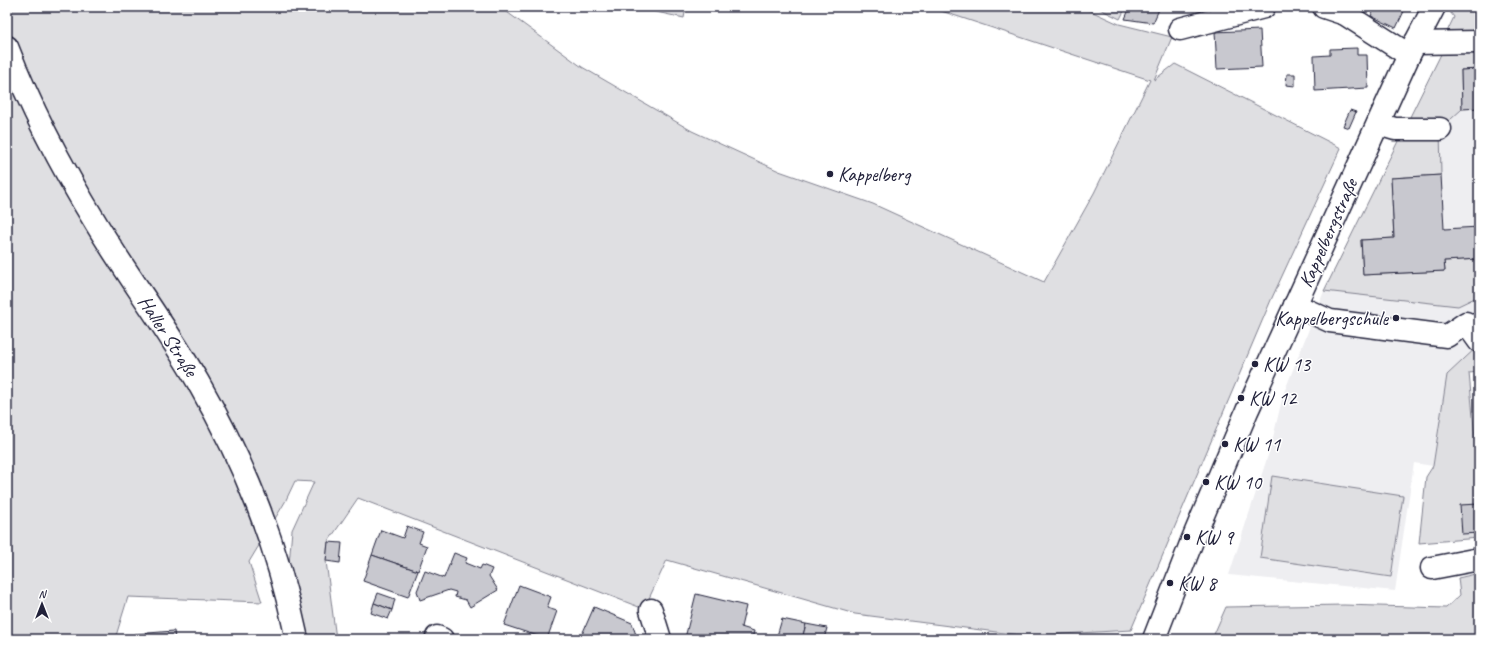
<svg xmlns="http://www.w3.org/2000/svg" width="1486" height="646" font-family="Caveat,sans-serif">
<rect width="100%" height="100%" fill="#fff"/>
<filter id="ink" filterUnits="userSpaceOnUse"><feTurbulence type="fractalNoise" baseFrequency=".025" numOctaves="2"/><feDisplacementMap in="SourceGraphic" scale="8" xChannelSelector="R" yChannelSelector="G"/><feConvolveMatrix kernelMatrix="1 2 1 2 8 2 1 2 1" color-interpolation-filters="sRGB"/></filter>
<g filter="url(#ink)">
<path fill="#eeeef1" d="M1479 45V345L1447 375 1433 466 1414 463 1395 591 1229 575 1271 446 1283 395 1324 291 1382 175Z"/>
<g fill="#dfdfe2" stroke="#80808e">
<path d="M7 7H500L582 67 692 131 779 171 873 204 1044 282 1094 193 1150 80 929 7H1082L1119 24 1172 37 1154 80 1175 64 1341 148 1271 300 1131 630 1028 636 855 614 667 560 644 609 358 498 328 542 326 561 336 639H303L288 576 292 530 314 482 295 481 285 502 249 562 262 602 128 597 115 639H7Z"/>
<path d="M633 7H686L684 18Z"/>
<path d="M1096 7H1126L1120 19Z"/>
<path d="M1446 7H1479V39L1443 40 1454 17Z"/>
<path d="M1479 45V69L1461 70 1462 109 1440 129 1441 175 1391 178 1394 238 1361 240 1363 275 1445 271 1444 261 1479 259V296L1458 306 1324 291 1445 46Z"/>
<path d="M1479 345V372L1469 373 1479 482V538L1419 543 1426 477 1433 466 1447 375Z"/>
<path d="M1272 476 1403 496 1391 577 1260 558Z"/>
<path d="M1475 574 1479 584V639H1212L1226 607 1344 605 1446 608 1460 595 1458 578Z"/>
</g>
<g fill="#c8c8cf" stroke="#22223b">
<path d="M1130 7H1160L1153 23 1125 19Z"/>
<path d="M1375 7H1406L1396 28 1371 16Z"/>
<path d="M1260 30 1262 67 1217 69 1215 32Z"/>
<path d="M1357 48V55H1367L1368 88 1315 91 1314 56 1330 55V49Z"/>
<path d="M1479 69V108L1462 109 1461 70Z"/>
<path d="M1287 74H1295V86L1286 85Z"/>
<path d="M1350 110 1356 112 1349 128 1343 126Z"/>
<path d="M1441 175 1444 229 1479 227V259L1444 261 1445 271 1363 275 1361 240 1394 238 1391 178Z"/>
<path d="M1479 504V533L1462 534 1460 505Z"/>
<path d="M407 526 423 532 419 543 427 546 418 571 372 555 381 530 403 538Z"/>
<path d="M328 542 342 543 340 563 326 561Z"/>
<path d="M454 553 467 558 465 563 480 569 482 565 492 569 489 576 498 590 470 607 466 600 455 597 456 592 449 590 420 600 417 591 425 571 444 578Z"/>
<path d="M372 555 418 571 408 597 363 581Z"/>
<path d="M519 585 551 597 547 608 557 611 547 639 504 625Z"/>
<path d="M378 593 395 599 392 610 374 603Z"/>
<path d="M696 594 746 606 741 627 754 631 752 639 685 638Z"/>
<path d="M374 603 392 610 388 619 371 613Z"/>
<path d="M594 607 632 623 637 638 651 633 653 639H580Z"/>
<path d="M782 619 806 624 802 639H768L769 635 777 636Z"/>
<path d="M806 624 827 628 824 639H802Z"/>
<path d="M174 631 175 639H135V634Z"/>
</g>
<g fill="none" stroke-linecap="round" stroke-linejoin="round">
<g stroke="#22223b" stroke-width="25">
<g id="minor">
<path d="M1324 7 1345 14 1409 55"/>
<path d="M1180 29 1264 7"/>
<path d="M1415 43 1479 42"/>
<path d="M1378 124 1395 129H1440"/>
<path d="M1295 305 1330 321 1447 336 1466 323 1479 341"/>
<path d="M1432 568 1479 559"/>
<path d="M651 610 660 639"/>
<path d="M437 637 442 639"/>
<path d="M1154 639 1192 541 1247 411 1409 55 1434 7"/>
</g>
</g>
<g stroke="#22223b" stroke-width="25">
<path id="major" d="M7 47C31 109 62 168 97 225 129 278 167 328 198 382 246 466 277 544 297 639"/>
</g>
<use href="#minor" stroke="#fff" stroke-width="22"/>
<use href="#major" stroke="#fff" stroke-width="22"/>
</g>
</g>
<g fill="#22223b" stroke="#fff" stroke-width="1.5">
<circle cx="830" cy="174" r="4"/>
<circle cx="1396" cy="318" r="4"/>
<circle cx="1255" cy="364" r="4"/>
<circle cx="1241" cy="398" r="4"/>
<circle cx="1225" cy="444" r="4"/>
<circle cx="1206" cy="482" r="4"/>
<circle cx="1187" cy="537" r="4"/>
<circle cx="1170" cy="583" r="4"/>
</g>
<g text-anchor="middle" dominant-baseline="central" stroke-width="3" stroke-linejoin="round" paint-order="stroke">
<g font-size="20" fill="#22223b" stroke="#fff" text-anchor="start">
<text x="838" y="174">Kappelberg</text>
<text x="1388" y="318" text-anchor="end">Kappelbergschule</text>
<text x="1263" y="364">KW 13</text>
<text x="1249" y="398">KW 12</text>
<text x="1233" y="444">KW 11</text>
<text x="1214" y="482">KW 10</text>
<text x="1195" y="537">KW 9</text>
<text x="1178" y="583">KW 8</text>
</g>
<g font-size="20" fill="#22223b" stroke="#fff">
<text transform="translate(1328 233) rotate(-66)">Kappelbergstraße</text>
<text transform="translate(168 336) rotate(57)">Haller Straße</text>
</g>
</g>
<rect width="1486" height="646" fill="none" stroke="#fff" stroke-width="24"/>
<rect x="12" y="12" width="1462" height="622" fill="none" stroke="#22223b" stroke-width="1.5" filter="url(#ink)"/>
<g transform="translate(42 604)" stroke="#ffffff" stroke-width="3" paint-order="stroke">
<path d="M0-3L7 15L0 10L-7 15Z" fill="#22223b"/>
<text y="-6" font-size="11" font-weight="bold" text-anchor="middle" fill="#22223b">N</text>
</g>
</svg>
